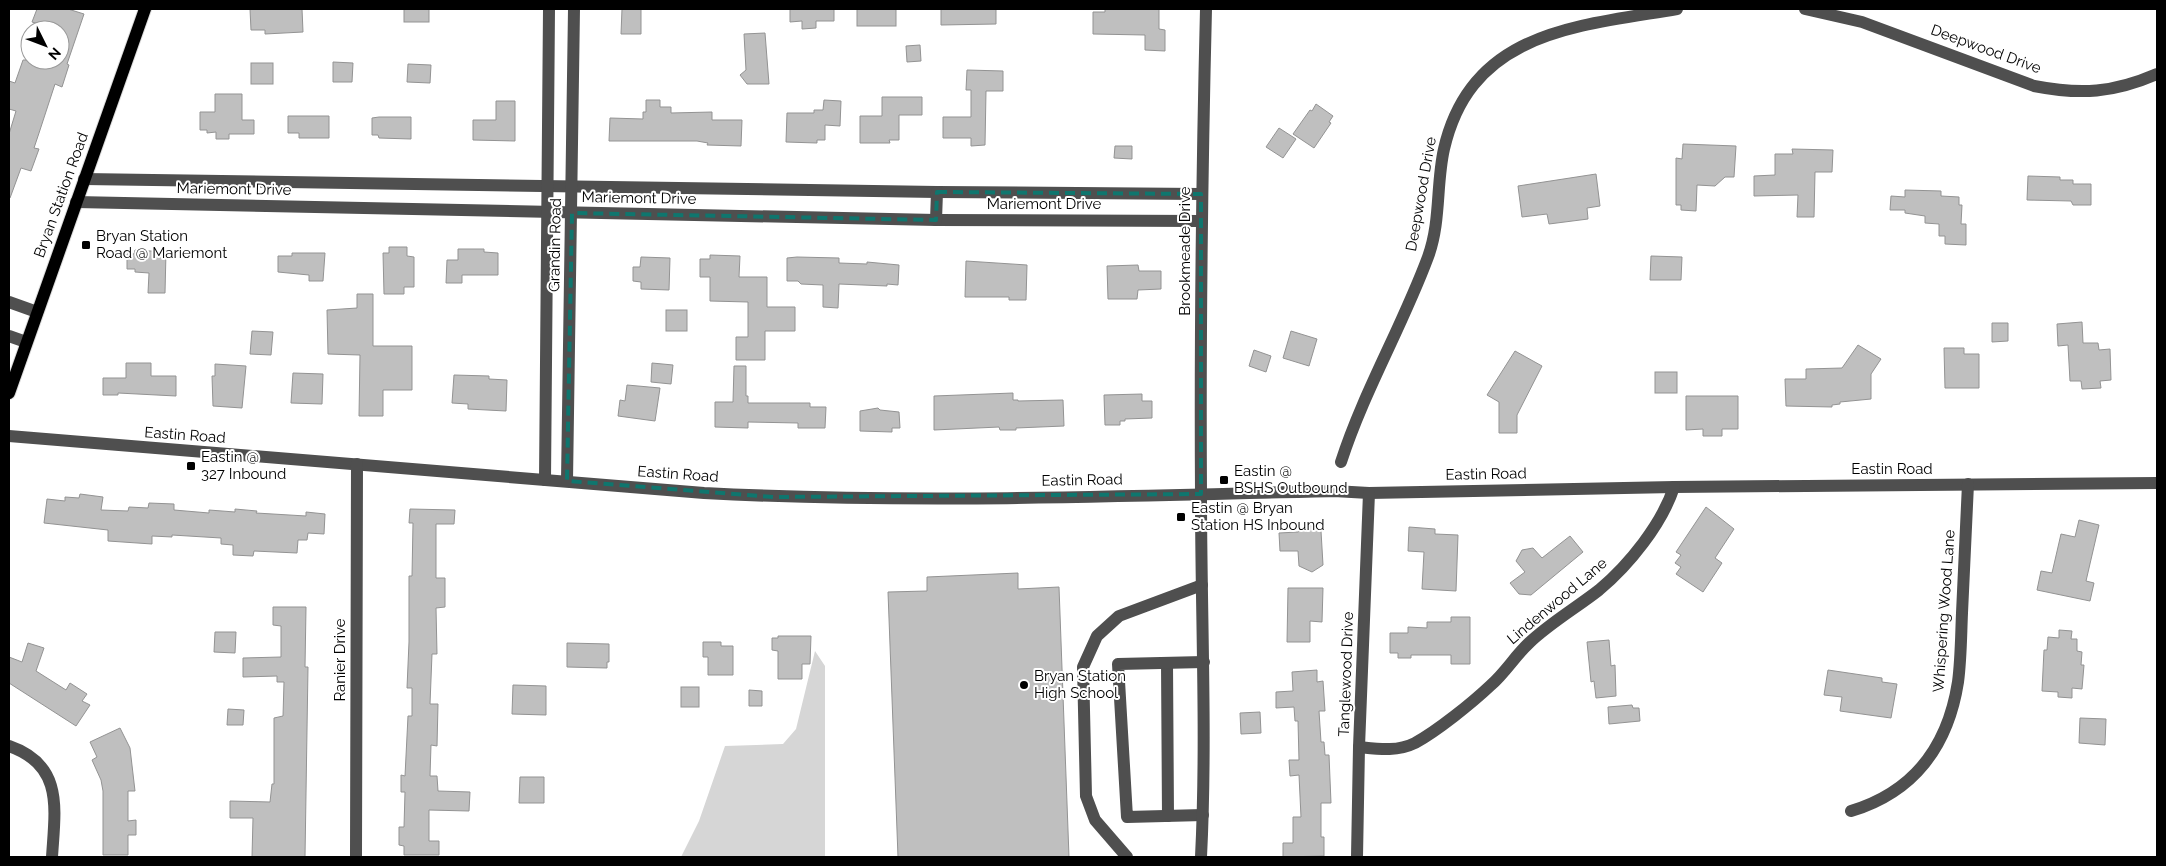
<svg xmlns="http://www.w3.org/2000/svg" width="2166" height="866" font-family="Raleway,sans-serif">
<rect width="100%" height="100%" fill="#fff"/>
<path fill="#d6d6d6" d="M815 651 825 666V857H681L699 821 725 746 783 744 796 729Z"/>
<g fill="#bfbfbf" stroke="#939393">
<path d="M37 9H68L84 14 67 64 69 65 62 87 55 84 39 133 34 148 39 149 31 171 21 168 10 198H9V134L16 111 9 109V81L15 83 23 60H60V30L32 22Z"/>
<path d="M250 9H302L303 32 265 34V30H251Z"/>
<rect x="404" y="9" width="25" height="13"/>
<path d="M622 9H641V34H621Z"/>
<path d="M790 9H834V21H816V28L802 29V21L790 22Z"/>
<rect x="857" y="9" width="39" height="17"/>
<path d="M941 9H996V24L941 25Z"/>
<path d="M1105 9H1159V29L1165 30V51L1145 50V35L1093 34V12H1105Z"/>
<path d="M765 33 769 84H747L740 75 746 70 744 34Z"/>
<path d="M920 45 921 61 907 62 906 46Z"/>
<path d="M333 62 353 63 352 82H333Z"/>
<rect x="251" y="63" width="22" height="21"/>
<path d="M408 64 431 65 430 83 407 82Z"/>
<path d="M967 70 1003 71V91H986L985 145 971 146V138H943V117H971V90H966Z"/>
<path d="M215 94H242V120H254V134H229V139H216V132L207 133V130H200V112H215Z"/>
<path d="M882 97H922V115H899V140H889L890 143H860V116H882Z"/>
<path d="M646 100H660V107H671V113L712 112V120H742L741 146 707 145 708 143 697 141H609L610 118 643 119V112H646Z"/>
<path d="M824 100 841 101 840 126 825 125V140H817V143L786 142 787 113H814V110H823Z"/>
<path d="M496 101H515V141L473 140V120H496Z"/>
<path d="M1316 104 1333 116 1329 122 1331 123 1314 148 1293 134 1310 110 1312 111Z"/>
<path d="M288 116H329V138H299V133H288Z"/>
<path d="M379 117H411V139L379 138 378 135H372V118Z"/>
<path d="M1279 128 1296 139 1283 158 1266 147Z"/>
<path d="M1683 144 1736 146 1734 177H1725L1715 186 1697 185 1696 211 1681 210V205H1676V158L1682 159Z"/>
<path d="M1115 146H1132V159L1114 158Z"/>
<path d="M1792 149 1833 150 1832 172H1815L1814 217H1797L1798 195 1754 196V176L1775 175V154H1793Z"/>
<path d="M1596 174 1600 206 1587 208 1588 219 1549 224 1547 214 1522 217 1518 186Z"/>
<path d="M2028 176 2060 177V180H2073V184H2091V205H2073L2071 201 2027 200Z"/>
<path d="M1905 190 1941 191V196L1959 197V205H1962L1961 224H1966V245L1945 244V236H1939V224L1925 223V216L1905 213V210H1890L1891 196 1905 197Z"/>
<path d="M389 247H407V256L414 257V287H404V294H384L383 253H389Z"/>
<path d="M458 249H484V252L498 253V275H462V283H446L447 260H458Z"/>
<path d="M135 250 166 252 165 293H148L149 273 135 272V269H127V254H134Z"/>
<path d="M292 253H325L323 281H309V275L278 272V256H292Z"/>
<path d="M710 255 740 256 739 277H767V307H795V331H765V360H736V337H748V302L710 301V277H700V259H710Z"/>
<path d="M1651 256 1682 257 1681 280H1650Z"/>
<path d="M641 257 670 258 669 290 641 289V282L633 281V267H640Z"/>
<path d="M797 257 839 258V263L867 264V262L899 265 898 285 887 284V286L839 284 838 308 823 307V285L801 284 798 281H787V258Z"/>
<path d="M966 261 1027 265 1026 300H1009V297H965Z"/>
<path d="M1138 265 1139 271H1161V289L1138 290 1137 299H1108L1107 266Z"/>
<path d="M357 294H373V346H412V390H383V416H359L360 355 328 354 327 310 357 308Z"/>
<rect x="666" y="310" width="21" height="21"/>
<path d="M2082 322 2083 343H2098L2099 350 2110 349 2111 380 2100 381 2101 388 2082 389 2081 381H2070L2068 345 2058 346 2057 324Z"/>
<path d="M1992 323H2008V341L1992 342Z"/>
<path d="M252 331 273 332 271 355 250 354Z"/>
<path d="M1291 331 1317 339 1309 366 1283 358Z"/>
<path d="M1858 345 1881 359 1871 374V399L1840 402V404L1832 405V407L1786 406 1785 379H1806V369L1842 368Z"/>
<path d="M1944 348H1964V354H1979V388H1945Z"/>
<path d="M1254 350 1271 356 1266 372 1249 366Z"/>
<path d="M1515 351 1542 366 1517 415V433H1499V402L1487 395Z"/>
<path d="M126 363H151V376H176V396L118 393V395H103V378H126Z"/>
<path d="M652 363 673 365 671 384 651 382Z"/>
<path d="M215 364 246 366 242 408 213 406 212 376H215Z"/>
<path d="M734 366H746V396H748V403H810V407H826L825 428H798V423L748 422V428L715 427V402H733Z"/>
<rect x="1655" y="372" width="22" height="21"/>
<path d="M293 373 323 374 322 404 291 403Z"/>
<path d="M454 375 489 376V379L507 380 506 411 468 409V404L452 403Z"/>
<path d="M627 385 660 388 655 421 618 416 620 400 625 401Z"/>
<path d="M1013 393V400H1018V401L1063 400 1064 426 1016 428V430H1000L999 427 934 430V396Z"/>
<path d="M1142 394V401H1152V418L1125 419V421H1120V425H1105L1104 395Z"/>
<path d="M1686 396H1738V429H1722V436H1703V429L1686 430Z"/>
<path d="M878 408 880 410 899 412 900 428H892V432L860 431V411Z"/>
<path d="M80 494 103 497 101 510 128 511 129 507 148 508 149 503 174 504V510L209 513V510L235 512V509L257 511 256 513 306 516V512L325 514 324 534 308 533 307 540H298L297 553 254 551 253 556 233 555V545L221 544V538L172 535V537L152 536V544L108 541V530L44 523 47 499 65 501V497L79 498Z"/>
<path d="M1706 507 1734 529 1715 558 1722 563 1703 592 1676 574 1681 567 1675 563 1681 555 1676 552Z"/>
<path d="M410 509 455 510 454 524H436V578H445V607L436 608 437 654H432L430 704H438L437 746 431 745 430 776H437L438 791 470 792 469 811 429 810V841H439V855H404V846L399 845V827H404L405 792H401V775L405 776 408 716H412V688H407L409 642V576H412L413 523H409Z"/>
<path d="M2079 520 2099 525 2086 581 2094 583 2090 601 2037 590 2041 571 2052 573 2061 534 2075 537Z"/>
<path d="M1309 525 1321 531 1323 565 1312 572 1299 566 1298 551H1280L1279 533 1298 532Z"/>
<path d="M1409 527 1435 529V534L1458 535 1456 591 1422 589 1424 552 1408 551Z"/>
<path d="M1570 536 1583 552 1531 595 1519 594 1510 583 1525 572 1516 561 1522 550 1533 548 1542 558Z"/>
<path d="M1018 573V589L1059 587 1069 857H898L888 592 927 591V577Z"/>
<path d="M1288 588H1323L1322 622 1310 621V642H1287Z"/>
<path d="M273 607H306L305 667H308L305 857H252L253 818H230V801L270 802 272 784H274V718L283 716 284 682H277V676L243 677V658L281 657V626L273 625Z"/>
<path d="M1451 617H1470V664H1451V655H1411V658H1398V653H1390V633H1408V627L1427 628V622H1451Z"/>
<path d="M2059 630 2072 631 2071 639H2077V651L2082 652 2081 665H2084L2082 689 2072 688V698L2058 697V692L2042 691 2044 650H2047L2048 637 2059 638Z"/>
<path d="M215 632H236L235 653 214 652Z"/>
<path d="M778 636H811L810 664H802V679H778V651L772 650V638H778Z"/>
<path d="M1609 640 1611 666 1615 665 1616 696 1596 698 1594 681 1591 682 1587 642Z"/>
<path d="M703 642H721V646H733V675H708V657H703Z"/>
<path d="M28 643 44 648 36 671 66 690 70 683 87 694 82 701 90 705 76 726 9 683V657L22 662Z"/>
<path d="M567 643 609 644V662H607V668L567 667Z"/>
<path d="M1317 670V682L1323 681 1325 711H1319L1321 742H1324L1325 755H1329L1331 803H1321V837H1324V856L1283 857V843H1293V817H1301L1299 775 1290 776 1289 760H1299L1298 721H1295L1294 707 1276 708V692L1293 691 1292 672Z"/>
<path d="M1828 670 1882 678V682L1897 684 1891 718 1840 711 1842 697 1824 695Z"/>
<path d="M513 685 546 686V715L512 714Z"/>
<rect x="681" y="687" width="18" height="20"/>
<path d="M749 690 762 691V706H749Z"/>
<path d="M1632 705 1633 708H1639L1640 721 1609 724 1608 707Z"/>
<path d="M228 709 244 710 243 725H227Z"/>
<path d="M1260 712 1261 733 1241 734 1240 713Z"/>
<path d="M2080 718 2106 719 2105 745 2079 743Z"/>
<path d="M120 728 130 748 135 791H128V821L136 820V835H128V855H103V791L101 780 92 760 97 757 90 742Z"/>
<path d="M520 777H544V803H519Z"/>
</g>
<g fill="none" stroke-linecap="round" stroke-linejoin="round">
<g stroke="#dbdbdb" stroke-width="14">
<path id="major" d="M9 393 145 9"/>
</g>
<g stroke="#4f4f4f" stroke-width="12">
<path d="M1805 9 1862 22 2034 86C2081 95 2113 93 2157 74"/>
<path d="M84 179 937 192 1201 194"/>
<path d="M76 202 936 220 1201 221"/>
<path d="M936 220 937 192"/>
<path d="M9 302 37 312"/>
<path d="M9 336 26 342"/>
<path d="M9 436 704 493C914 504 1125 496 1334 491L1369 493 1674 487 2157 483"/>
<path d="M1341 462C1364 391 1402 327 1428 257 1441 222 1436 184 1444 149 1471 31 1577 26 1677 9"/>
<path d="M545 480 549 9"/>
<path d="M567 481 574 9"/>
<path d="M1167 663 1168 816"/>
<path d="M9 746C64 765 55 809 52 857"/>
<path d="M1359 747C1378 749 1397 752 1415 743 1437 731 1472 703 1491 685 1505 673 1515 656 1529 643 1550 623 1576 608 1599 590 1629 565 1662 524 1674 487"/>
<path d="M1851 811C1914 792 1948 746 1958 682 1961 660 1961 636 1962 613 1964 570 1966 527 1968 484"/>
<path d="M1203 815 1127 817 1118 664 1204 662"/>
<path d="M356 857 357 464"/>
<path d="M1127 857 1095 820 1086 796 1083 667 1097 636 1119 616 1202 585"/>
<path d="M1201 857C1207 737 1201 616 1201 495 1200 333 1202 171 1206 9"/>
<path d="M1357 857 1359 747 1369 493"/>
</g>
<use href="#major" stroke="#000" stroke-width="12"/>
</g>
<path fill="none" stroke="#0f766e" stroke-width="4" stroke-dasharray="10 6" stroke-linejoin="round" d="M937 192 1201 194V494L774 497 567 481 572 213 936 220Z"/>
<g fill="#000" stroke="#fff" stroke-width="2">
<rect x="81" y="240" width="10" height="10" rx="2.5"/>
<rect x="186" y="461" width="10" height="10" rx="2.5"/>
<rect x="1219" y="475" width="10" height="10" rx="2.5"/>
<rect x="1176" y="512" width="10" height="10" rx="2.5"/>
<circle cx="1024" cy="685" r="5"/>
</g>
<g text-anchor="middle" dominant-baseline="central" stroke-width="4" stroke-linejoin="round" paint-order="stroke">
<g font-size="15" fill="#000" stroke="#fff">
<text transform="translate(1986 49) rotate(20)">Deepwood Drive</text>
<text transform="translate(234 189) rotate(1)">Mariemont Drive</text>
<text transform="translate(1421 194) rotate(-80)">Deepwood Drive</text>
<text transform="translate(61 195) rotate(-70)">Bryan Station Road</text>
<text transform="translate(639 198) rotate(1)">Mariemont Drive</text>
<text x="1044" y="204">Mariemont Drive</text>
<text transform="translate(555 245) rotate(-89)">Grandin Road</text>
<text transform="translate(1185 251) rotate(-90)">Brookmeade Drive</text>
<text transform="translate(185 435) rotate(4)">Eastin Road</text>
<text x="1892" y="469">Eastin Road</text>
<text transform="translate(678 474) rotate(4)">Eastin Road</text>
<text transform="translate(1486 474) rotate(-1)">Eastin Road</text>
<text transform="translate(1082 480) rotate(-1)">Eastin Road</text>
<text transform="translate(1557 601) rotate(-40)">Lindenwood Lane</text>
<text transform="translate(1944 611) rotate(-86)">Whispering Wood Lane</text>
<text transform="translate(340 660) rotate(-90)">Ranier Drive</text>
<text transform="translate(1346 674) rotate(-88)">Tanglewood Drive</text>
</g>
<g font-size="15" fill="#000" stroke="#fff" text-anchor="start">
<text x="96" y="236">Bryan Station<tspan x="96" dy="17">Road @ Mariemont</tspan></text>
<text x="201" y="457">Eastin @<tspan x="201" dy="17">327 Inbound</tspan></text>
<text x="1234" y="471">Eastin @<tspan x="1234" dy="17">BSHS Outbound</tspan></text>
<text x="1191" y="508">Eastin @ Bryan<tspan x="1191" dy="17">Station HS Inbound</tspan></text>
<text x="1034" y="676">Bryan Station<tspan x="1034" dy="17">High School</tspan></text>
</g>
</g>
<rect width="2166" height="866" fill="none" stroke="#000000" stroke-width="20"/>
<g transform="translate(45 45) rotate(132)"><circle r="24" fill="#ffffff" stroke="#999999"/>
<path d="M0-4L9 19L0 12L-9 19Z" fill="#000000"/>
<text y="-8" font-size="14" font-weight="bold" text-anchor="middle" fill="#000000">N</text>
</g>
</svg>
